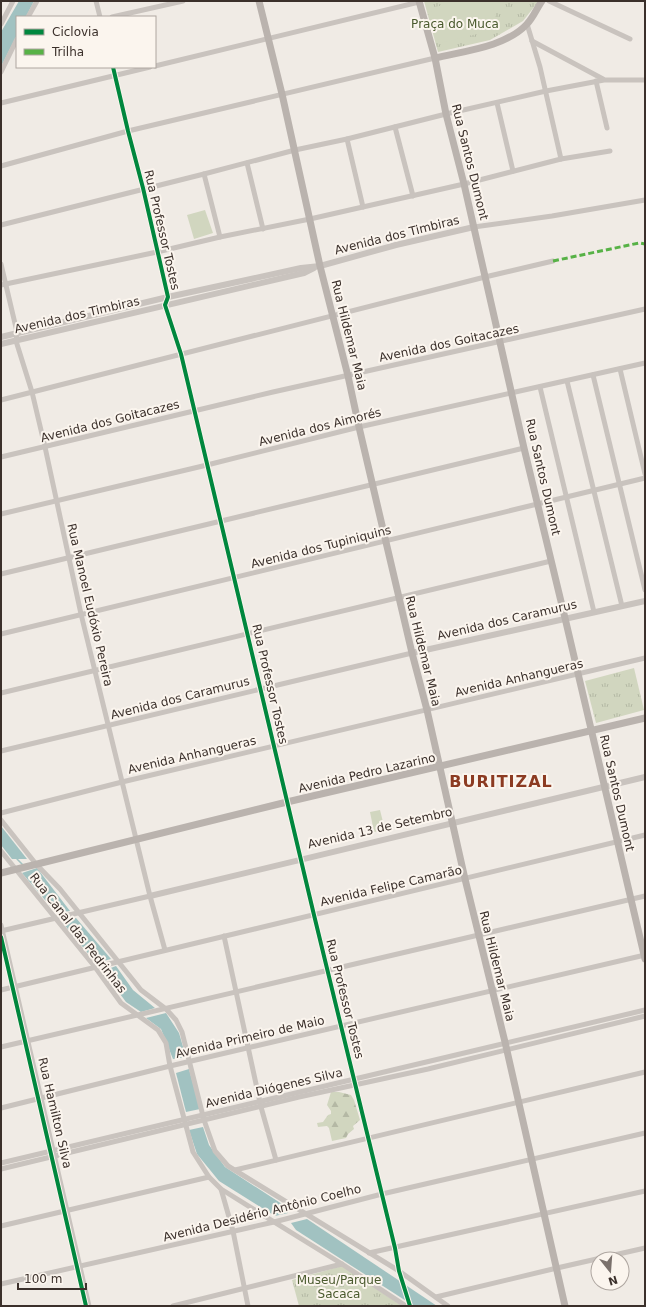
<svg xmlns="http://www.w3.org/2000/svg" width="646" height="1307" font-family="'DejaVu Sans',sans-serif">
<defs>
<pattern id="grass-tufts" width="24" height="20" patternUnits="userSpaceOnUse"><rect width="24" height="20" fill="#d1d6bf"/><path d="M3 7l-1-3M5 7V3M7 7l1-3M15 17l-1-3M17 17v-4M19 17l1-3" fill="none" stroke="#b4b8a4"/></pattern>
<pattern id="forest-firs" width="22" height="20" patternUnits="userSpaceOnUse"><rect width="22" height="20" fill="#d1d6bf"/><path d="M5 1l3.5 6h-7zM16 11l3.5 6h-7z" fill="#b4b8a4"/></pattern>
</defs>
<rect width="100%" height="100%" fill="#f0ebe5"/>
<g fill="url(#grass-tufts)">
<path d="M424 1H536L538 2 523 21 490 40 438 52Z"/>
<path d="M634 668 644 710 596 723 585 681Z"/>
<path d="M342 1266 402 1306H299L292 1280Z"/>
</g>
<path fill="url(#forest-firs)" d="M331 1092H339L351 1095 354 1100 360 1120 353 1126 354 1129 348 1134 346 1138 332 1141 329 1128 327 1126 318 1127 317 1123 323 1122 328 1115 331 1114V1111L327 1105Z"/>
<g fill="#d1d6bf">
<path d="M459 1H492L498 29 439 43 431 8Z"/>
<path d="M205 210 213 233 194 239 187 215Z"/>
<path d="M380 810 385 830 374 832 370 812Z"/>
</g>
<g fill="#a1c2c1">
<path d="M19 1H34L26 17H17V35L1 67V32Z"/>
<path d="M1 826 27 859H12L1 845Z"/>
<path d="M37 868 70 911 56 913 22 873Z"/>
<path d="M76 918 111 959 96 963 62 922Z"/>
<path d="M116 966 133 990 155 1008 141 1012 126 1002 103 971Z"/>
<path d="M166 1013 179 1033 186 1057 173 1059 161 1029 146 1018Z"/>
<path d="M189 1069 200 1109 186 1112 176 1073Z"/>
<path d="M203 1127 209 1145 225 1167 285 1206 288 1213 275 1216 219 1181 197 1154 189 1130Z"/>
<path d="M307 1219 437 1306H414L296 1230 291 1223Z"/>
</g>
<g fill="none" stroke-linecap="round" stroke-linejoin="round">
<g stroke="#a1c2c1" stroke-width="1.5">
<path d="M17 859 23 865"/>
<path d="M62 910 70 921"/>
</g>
<g stroke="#c9c3be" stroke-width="5">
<path d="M96 1 100 17"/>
<path d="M549 1 630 39"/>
<path d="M28 17 37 1"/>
<path d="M112 17 183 1"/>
<path d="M1 24 13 1"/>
<path d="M527 24 540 67 561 159"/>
<path d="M532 41 603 79"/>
<path d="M155 66 419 2"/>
<path d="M113 67 128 131 143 188 168 297 165 305 181 354 314 915 395 1248 399 1271 410 1306"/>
<path d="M1 72 17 39"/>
<path d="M596 81 607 128"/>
<path d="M1 103 150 67"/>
<path d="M497 103 513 171"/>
<path d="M395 127 413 196"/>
<path d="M347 139 363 207"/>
<path d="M247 163 263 229"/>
<path d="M1 166 128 131 435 58"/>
<path d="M204 174 220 237"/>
<path d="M1 225 204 174 295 150 347 139 446 114 546 91 604 80H645"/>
<path d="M474 227 552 216 645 200"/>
<path d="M1 264 17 332 16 341 32 392 45 447 81 614 150 896 165 950"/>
<path d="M1 285 157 252 220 237 310 219 464 184 561 159 610 151"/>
<path d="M620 369 645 474"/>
<path d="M593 375 645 590"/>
<path d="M567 381 622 606"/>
<path d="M540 387 594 612"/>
<path d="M1 400 485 277 553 261"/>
<path d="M1 457 273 392 645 309"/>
<path d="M1 514 207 465 359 427 645 363"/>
<path d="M1 574 524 448"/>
<path d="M1 634 645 478"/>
<path d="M1 693 551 561"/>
<path d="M1 751 412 653"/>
<path d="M1 813 122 782 645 658"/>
<path d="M1 820 36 864 60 889 141 990 166 1009 176 1020 182 1032 204 1120 215 1151 228 1166 399 1271 448 1306"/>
<path d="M1 851 95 967 121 1003 158 1030 166 1043 170 1066 193 1152 209 1177 221 1189 342 1264 406 1306"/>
<path d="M1 925 89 1306"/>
<path d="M1 931 150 896"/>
<path d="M224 936 261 1107 276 1160"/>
<path d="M1 990 645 835"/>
<path d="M1 1047 645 896"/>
<path d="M1 1108 170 1066 645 955"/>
<path d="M1 1163 645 1010"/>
<path d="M1 1169 299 1097 428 1069 645 1016"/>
<path d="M235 1170 645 1072"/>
<path d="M221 1189 233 1231 248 1306"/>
<path d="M1 1226 209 1177"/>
<path d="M369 1253 645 1191"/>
<path d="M1 1284 274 1222 382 1194 645 1133"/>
<path d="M436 1297 557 1268 645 1248"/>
<path d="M173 1306 342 1264"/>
</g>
<g stroke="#c9c3be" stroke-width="6">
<path d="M1 337 168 297 301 268 320 266 396 245 474 227"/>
<path d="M1 344 304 273 314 268"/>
<path d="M412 653 645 601"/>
<path d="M150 896 645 777"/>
</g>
<g stroke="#bab3ae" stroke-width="7">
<path d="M259 1 282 94 320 266 348 376 359 427 412 653 427 710 465 879 505 1042 565 1306"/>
<path d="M419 1 435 58 446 114 464 184 524 448 565 618 645 959"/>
<path d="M435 58C464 51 506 47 527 24 533 18 537 8 542 1"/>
<path d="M1 873 287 802 645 718"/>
</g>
<path stroke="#57b246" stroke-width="3" stroke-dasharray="6 3" stroke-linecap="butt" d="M553 261 639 243 645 244"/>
<g stroke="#fbf5ee" stroke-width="6">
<g id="cycleway">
<path d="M113 67 128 131 143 188 168 297 165 305 181 354 314 915 395 1248 399 1271 410 1306"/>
<path d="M1 937 86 1306"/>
</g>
</g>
<use href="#cycleway" stroke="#00873e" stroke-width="4"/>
</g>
<g text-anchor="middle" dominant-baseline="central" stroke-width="4" stroke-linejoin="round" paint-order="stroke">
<g font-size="12" fill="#4a5a2e" stroke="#fbf5ee">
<text x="455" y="24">Praça do Muca</text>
<text x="339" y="1280">Museu/Parque<tspan x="339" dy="14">Sacaca</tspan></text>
</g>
<g font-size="12" fill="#3b302b" stroke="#fbf5ee">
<text transform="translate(470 162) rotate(76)">Rua Santos Dumont</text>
<text transform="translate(162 230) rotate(77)">Rua Professor Tostes</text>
<text transform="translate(397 235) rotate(-14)">Avenida dos Timbiras</text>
<text transform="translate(77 315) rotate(-13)">Avenida dos Timbiras</text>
<text transform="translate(349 335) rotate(76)">Rua Hildemar Maia</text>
<text transform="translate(449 343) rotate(-12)">Avenida dos Goitacazes</text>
<text transform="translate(110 421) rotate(-14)">Avenida dos Goitacazes</text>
<text transform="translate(320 427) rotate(-14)">Avenida dos Aimorés</text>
<text transform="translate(543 477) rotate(77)">Rua Santos Dumont</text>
<text transform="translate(321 547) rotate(-14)">Avenida dos Tupiniquins</text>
<text transform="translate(90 605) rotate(77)">Rua Manoel Eudóxio Pereira</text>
<text transform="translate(507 620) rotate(-13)">Avenida dos Caramurus</text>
<text transform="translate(423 651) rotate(76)">Rua Hildemar Maia</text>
<text transform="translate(519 678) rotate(-13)">Avenida Anhangueras</text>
<text transform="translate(270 684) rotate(77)">Rua Professor Tostes</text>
<text transform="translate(180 698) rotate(-14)">Avenida dos Caramurus</text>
<text transform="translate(192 755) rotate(-13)">Avenida Anhangueras</text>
<text transform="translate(367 773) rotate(-13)">Avenida Pedro Lazarino</text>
<text transform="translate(617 793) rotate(77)">Rua Santos Dumont</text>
<text transform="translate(380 828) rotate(-13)">Avenida 13 de Setembro</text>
<text transform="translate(391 886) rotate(-13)">Avenida Felipe Camarão</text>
<text transform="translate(78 933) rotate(52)">Rua Canal das Pedrinhas</text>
<text transform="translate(497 966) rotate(76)">Rua Hildemar Maia</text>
<text transform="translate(345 999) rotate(76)">Rua Professor Tostes</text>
<text transform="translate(250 1037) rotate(-13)">Avenida Primeiro de Maio</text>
<text transform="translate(274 1088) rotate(-13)">Avenida Diógenes Silva</text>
<text transform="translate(55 1113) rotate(77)">Rua Hamilton Silva</text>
<text transform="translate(262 1213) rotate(-14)">Avenida Desidério Antônio Coelho</text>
</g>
<g font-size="16" font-weight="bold" letter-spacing="1" fill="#8c3b22" stroke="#fbf5ee">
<text x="501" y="781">BURITIZAL</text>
</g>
</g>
<rect width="646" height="1307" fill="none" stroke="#3b302b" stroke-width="4"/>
<rect x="16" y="16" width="140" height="52" fill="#fbf5ee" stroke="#aea6a0"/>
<rect x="24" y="29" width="20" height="6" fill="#00873e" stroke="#aea6a0"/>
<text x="52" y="36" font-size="12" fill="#3b302b">Ciclovia</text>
<rect x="24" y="49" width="20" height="6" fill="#57b246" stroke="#aea6a0"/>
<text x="52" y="56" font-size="12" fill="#3b302b">Trilha</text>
<g transform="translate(610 1271) rotate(163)"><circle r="19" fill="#fbf5ee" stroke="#aea6a0"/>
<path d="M0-3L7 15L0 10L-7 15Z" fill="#7a716c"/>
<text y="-6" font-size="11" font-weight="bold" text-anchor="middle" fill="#3b302b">N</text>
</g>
<path d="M18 1283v6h68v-6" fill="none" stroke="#3b302b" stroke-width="2"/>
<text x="24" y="1283" font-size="12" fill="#3b302b" stroke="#fbf5ee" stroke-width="3" paint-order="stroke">100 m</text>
</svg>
